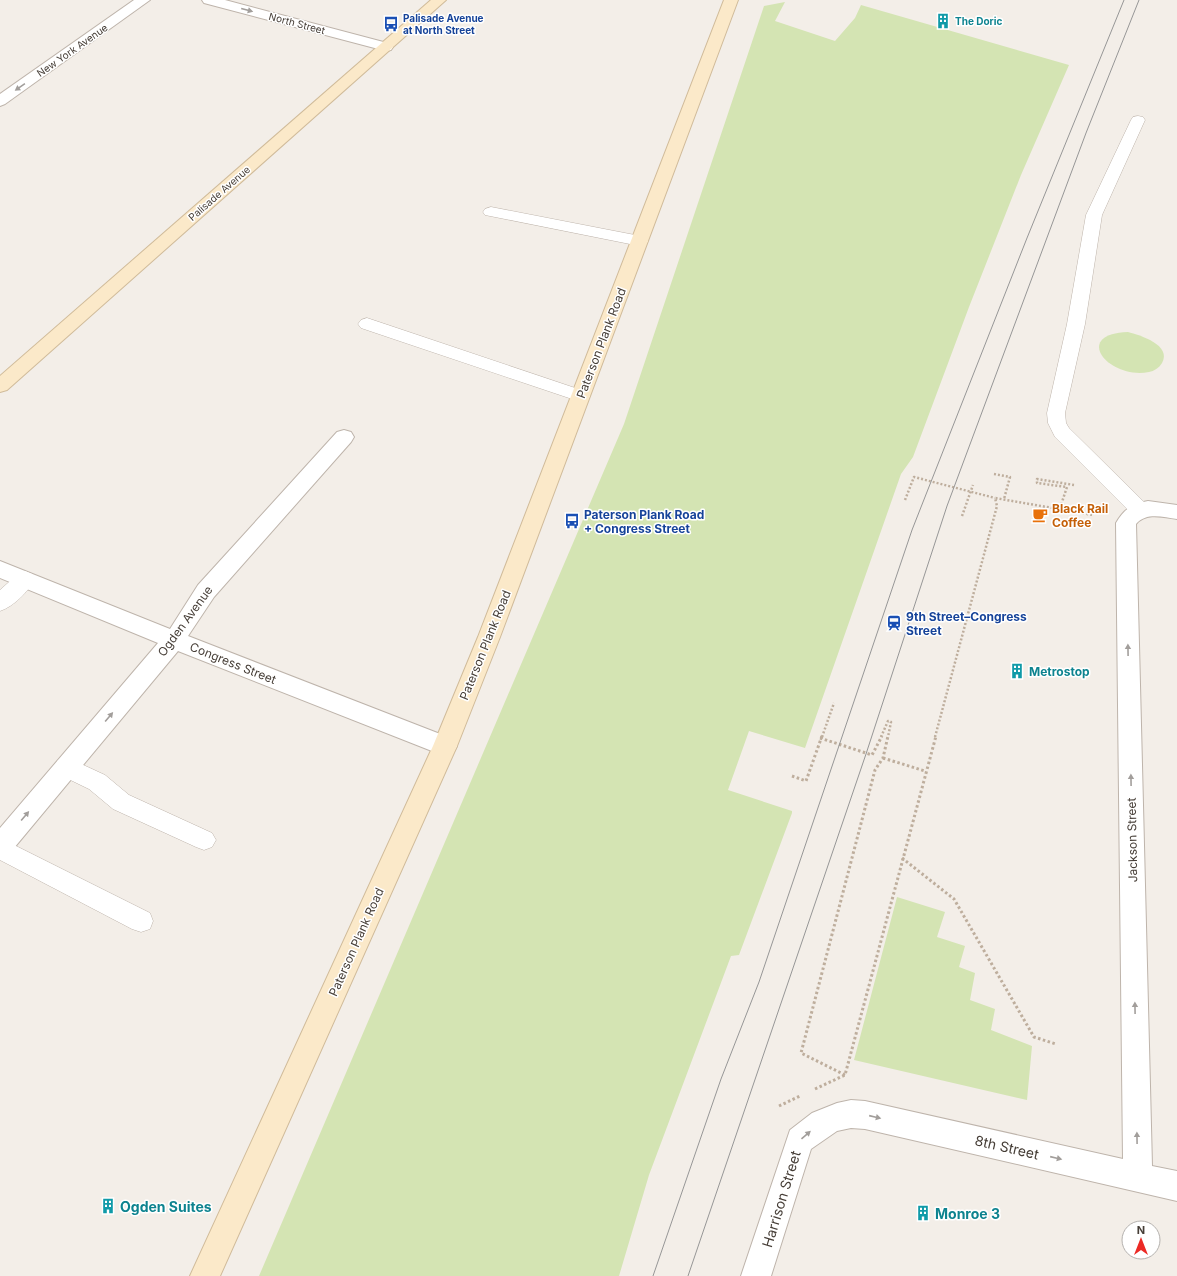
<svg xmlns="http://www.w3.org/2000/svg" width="1177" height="1276" font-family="Inter,sans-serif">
<rect width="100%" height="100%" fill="#f3eee8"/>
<g fill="#d4e4b3">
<path d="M785 2 775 21 835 41 855 18 861 5 1069 65 1021 175 969 307 913 457 901 474 805 748 749 731 728 790 792 811V813L739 955 731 956 649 1175 619 1276H259L624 424 764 6Z"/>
<path d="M1128 332C1140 335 1172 345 1162 363 1159 368 1154 371 1149 372 1109 380 1071 334 1128 332Z"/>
<path d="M897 897 945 912 937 937 965 946 959 967 975 973 970 1000 995 1009 991 1030 1032 1046 1027 1100 854 1060Z"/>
</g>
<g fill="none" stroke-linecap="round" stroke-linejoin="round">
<g stroke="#beb4ab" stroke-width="1">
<g id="service">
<path d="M1138 116 1143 117 1145 120 1102 215 1085 324 1065 413 1066 423 1069 428 1147 505 1150 510 1147 515 1140 517 1133 515 1055 437 1048 423 1047 413 1067 324 1086 215 1131 120 1133 117Z"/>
<path d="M491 207 640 236 646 238 648 241 646 244 640 246 485 215 483 212 485 209Z"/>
<path d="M367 318 587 392 590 396 587 400 581 402 575 400 361 328 358 324 361 320Z"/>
<path d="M25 571 32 574 35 579C29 591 13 607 0 611V590L18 574Z"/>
<path d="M66 757 105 775 129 795 212 833 216 840 212 847 204 850 196 847 113 809 89 789 58 774 55 767 58 760Z"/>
<path d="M0 838 150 913 153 921 150 929 141 932 132 929 0 860Z"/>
</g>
</g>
<g stroke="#beb4ab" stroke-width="2">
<g id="minor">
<path d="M202 0H225L391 44 393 47 391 50 386 51 204 3Z"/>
<path d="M344 430 351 432 354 437 351 442 214 597 188 636 453 739 457 746 453 753 445 756 437 753 178 651 9 854 0 857V828L158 643 0 578V561L170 629 198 585 337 432Z"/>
<path d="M1148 501 1177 505V519C1163 517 1146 512 1136 524L1152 1166 1177 1171V1201L865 1129 851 1128 837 1131 811 1149 771 1276H741L790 1130 812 1113 837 1103 851 1100 865 1101 1123 1159 1116 523C1124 509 1132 504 1148 501Z"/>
</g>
</g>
<g stroke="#beb4ab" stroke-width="2">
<path id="tertiary" d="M134 0H150L5 104 0 106V94Z"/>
</g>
<g stroke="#d0bb9a" stroke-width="2">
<g id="secondary">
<path d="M431 0H446L7 390 0 392V376Z"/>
<path d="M724 0H738L500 637 457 746 220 1276H190L433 746 478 637Z"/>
</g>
</g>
<g stroke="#beae9d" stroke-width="2.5" stroke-dasharray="2 2" stroke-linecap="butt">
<path d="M994 474 1010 477 1004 499"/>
<path d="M905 500 914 477 995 498"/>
<path d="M1060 508 1067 487 1037 483V479L1074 485"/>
<path d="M962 516 973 485"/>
<path d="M822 737 834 703"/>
<path d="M881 737 888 721 891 722 888 737"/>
<path d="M935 737 997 506 995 498 1093 515"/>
</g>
<g stroke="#beae9d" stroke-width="3" stroke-dasharray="2.5 2.5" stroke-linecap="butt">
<path d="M820 738 872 755 882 736"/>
<path d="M883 758 925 771"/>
<path d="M792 776 806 781 822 736"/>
<path d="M902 858 954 899 1034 1037 1056 1044"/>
<path d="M845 1075 801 1053 875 770 883 758 888 736"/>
<path d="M815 1089 845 1075 936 736"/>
<path d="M779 1106 800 1096"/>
</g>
<use href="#service" fill="#fff" fill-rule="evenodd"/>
<use href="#minor" fill="#fff" fill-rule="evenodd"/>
<use href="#tertiary" fill="#fff" fill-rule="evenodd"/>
<use href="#secondary" fill="#fbe9c9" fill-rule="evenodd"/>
<g stroke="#969696" stroke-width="1">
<path d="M653 1276 721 1079 759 982 912 530 1027 238 1124 0"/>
<path d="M688 1276 866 754 947 506 1086 133 1139 0"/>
</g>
</g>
<defs><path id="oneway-solid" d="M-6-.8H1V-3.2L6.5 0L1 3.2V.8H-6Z"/></defs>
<g fill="#a29e9b">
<use href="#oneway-solid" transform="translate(247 10) rotate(15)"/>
<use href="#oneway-solid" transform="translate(20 87) rotate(145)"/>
<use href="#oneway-solid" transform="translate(1128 650) rotate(-91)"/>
<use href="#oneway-solid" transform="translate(109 717) rotate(-50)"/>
<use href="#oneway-solid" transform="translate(1131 780) rotate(-91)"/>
<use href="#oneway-solid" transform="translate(25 816) rotate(-50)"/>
<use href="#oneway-solid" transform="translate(1135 1008) rotate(-91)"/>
<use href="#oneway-solid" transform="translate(875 1117) rotate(13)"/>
<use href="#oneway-solid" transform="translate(806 1135) rotate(-41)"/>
<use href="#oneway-solid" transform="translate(1137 1138) rotate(-91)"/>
<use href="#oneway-solid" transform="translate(1056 1158) rotate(13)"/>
</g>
<defs>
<g id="building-bare" transform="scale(1.2)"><path d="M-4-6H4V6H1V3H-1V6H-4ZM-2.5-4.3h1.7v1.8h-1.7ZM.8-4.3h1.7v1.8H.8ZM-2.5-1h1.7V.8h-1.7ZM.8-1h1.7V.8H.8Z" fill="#0f9aa8" stroke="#fff" stroke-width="2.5" paint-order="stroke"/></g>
<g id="bus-bare" transform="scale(1.2)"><path d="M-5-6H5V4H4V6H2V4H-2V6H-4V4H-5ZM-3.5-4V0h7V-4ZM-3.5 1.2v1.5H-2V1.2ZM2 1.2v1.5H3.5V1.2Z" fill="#1a4fb4" stroke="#fff" stroke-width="2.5" paint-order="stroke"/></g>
<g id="cafe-bare" transform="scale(1.2)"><path d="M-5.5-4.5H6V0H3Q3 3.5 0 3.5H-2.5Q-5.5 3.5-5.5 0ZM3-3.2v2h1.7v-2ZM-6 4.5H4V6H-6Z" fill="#e8710a" stroke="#fff" stroke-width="2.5" paint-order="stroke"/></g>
<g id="station-bare" transform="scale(1.2)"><path d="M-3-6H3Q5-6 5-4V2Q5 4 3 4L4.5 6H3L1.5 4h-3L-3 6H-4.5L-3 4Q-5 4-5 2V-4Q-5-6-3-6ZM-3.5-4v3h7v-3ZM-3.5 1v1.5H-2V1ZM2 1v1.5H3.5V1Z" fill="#1a4fb4" stroke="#fff" stroke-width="2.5" paint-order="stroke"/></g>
</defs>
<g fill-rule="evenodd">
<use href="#building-bare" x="943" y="21"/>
<use href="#bus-bare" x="391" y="24"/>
<use href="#cafe-bare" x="1040" y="515"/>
<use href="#bus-bare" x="572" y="521"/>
<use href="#station-bare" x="894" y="623"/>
<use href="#building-bare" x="1017" y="671"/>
<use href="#building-bare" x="108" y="1206"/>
<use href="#building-bare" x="923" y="1213"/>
</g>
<g text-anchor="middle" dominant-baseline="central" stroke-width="3" stroke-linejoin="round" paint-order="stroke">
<g font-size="10" font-weight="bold" fill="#164399" stroke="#fff" text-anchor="start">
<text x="403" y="18">Palisade Avenue<tspan x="403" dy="12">at North Street</tspan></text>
</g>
<g font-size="10" font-weight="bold" fill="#0d838f" stroke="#fff" text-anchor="start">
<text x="955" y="21">The Doric</text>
</g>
<g font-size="10" fill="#463e37" stroke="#fff">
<text transform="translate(297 23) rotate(15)">North Street</text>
<text transform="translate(72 50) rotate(-35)">New York Avenue</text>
<text transform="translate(219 193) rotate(-41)">Palisade Avenue</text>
</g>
<g font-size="12" fill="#463e37" stroke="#fff">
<text transform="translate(601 343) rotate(-69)">Paterson Plank Road</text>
<text transform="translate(185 621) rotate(-54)">Ogden Avenue</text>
<text transform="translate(485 645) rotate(-68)">Paterson Plank Road</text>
<text transform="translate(233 663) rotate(22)">Congress Street</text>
<text transform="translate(1132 840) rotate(-91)">Jackson Street</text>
<text transform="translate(356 942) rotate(-66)">Paterson Plank Road</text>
</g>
<g font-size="12" font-weight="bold" fill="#c56008" stroke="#fff" text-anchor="start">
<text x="1052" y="508">Black Rail<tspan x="1052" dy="14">Coffee</tspan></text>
</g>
<g font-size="12" font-weight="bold" fill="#164399" stroke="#fff" text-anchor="start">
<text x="584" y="514">Paterson Plank Road<tspan x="584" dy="14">+ Congress Street</tspan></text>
<text x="906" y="616">9th Street–Congress<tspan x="906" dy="14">Street</tspan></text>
</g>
<g font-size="12" font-weight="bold" fill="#0d838f" stroke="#fff" text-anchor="start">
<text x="1029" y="671">Metrostop</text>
</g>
<g font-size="14" fill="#463e37" stroke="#fff">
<text transform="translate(1007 1147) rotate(13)">8th Street</text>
<text transform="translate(781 1199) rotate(-73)">Harrison Street</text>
</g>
<g font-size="14" font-weight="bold" fill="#0d838f" stroke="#fff" text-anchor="start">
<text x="120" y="1206">Ogden Suites</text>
<text x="935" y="1213">Monroe 3</text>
</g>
</g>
<g transform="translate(1141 1240)"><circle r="19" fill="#ffffff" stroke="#b5b2af"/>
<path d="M0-3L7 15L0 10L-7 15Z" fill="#ec2a25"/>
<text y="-6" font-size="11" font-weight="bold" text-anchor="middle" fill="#463e37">N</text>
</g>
</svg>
